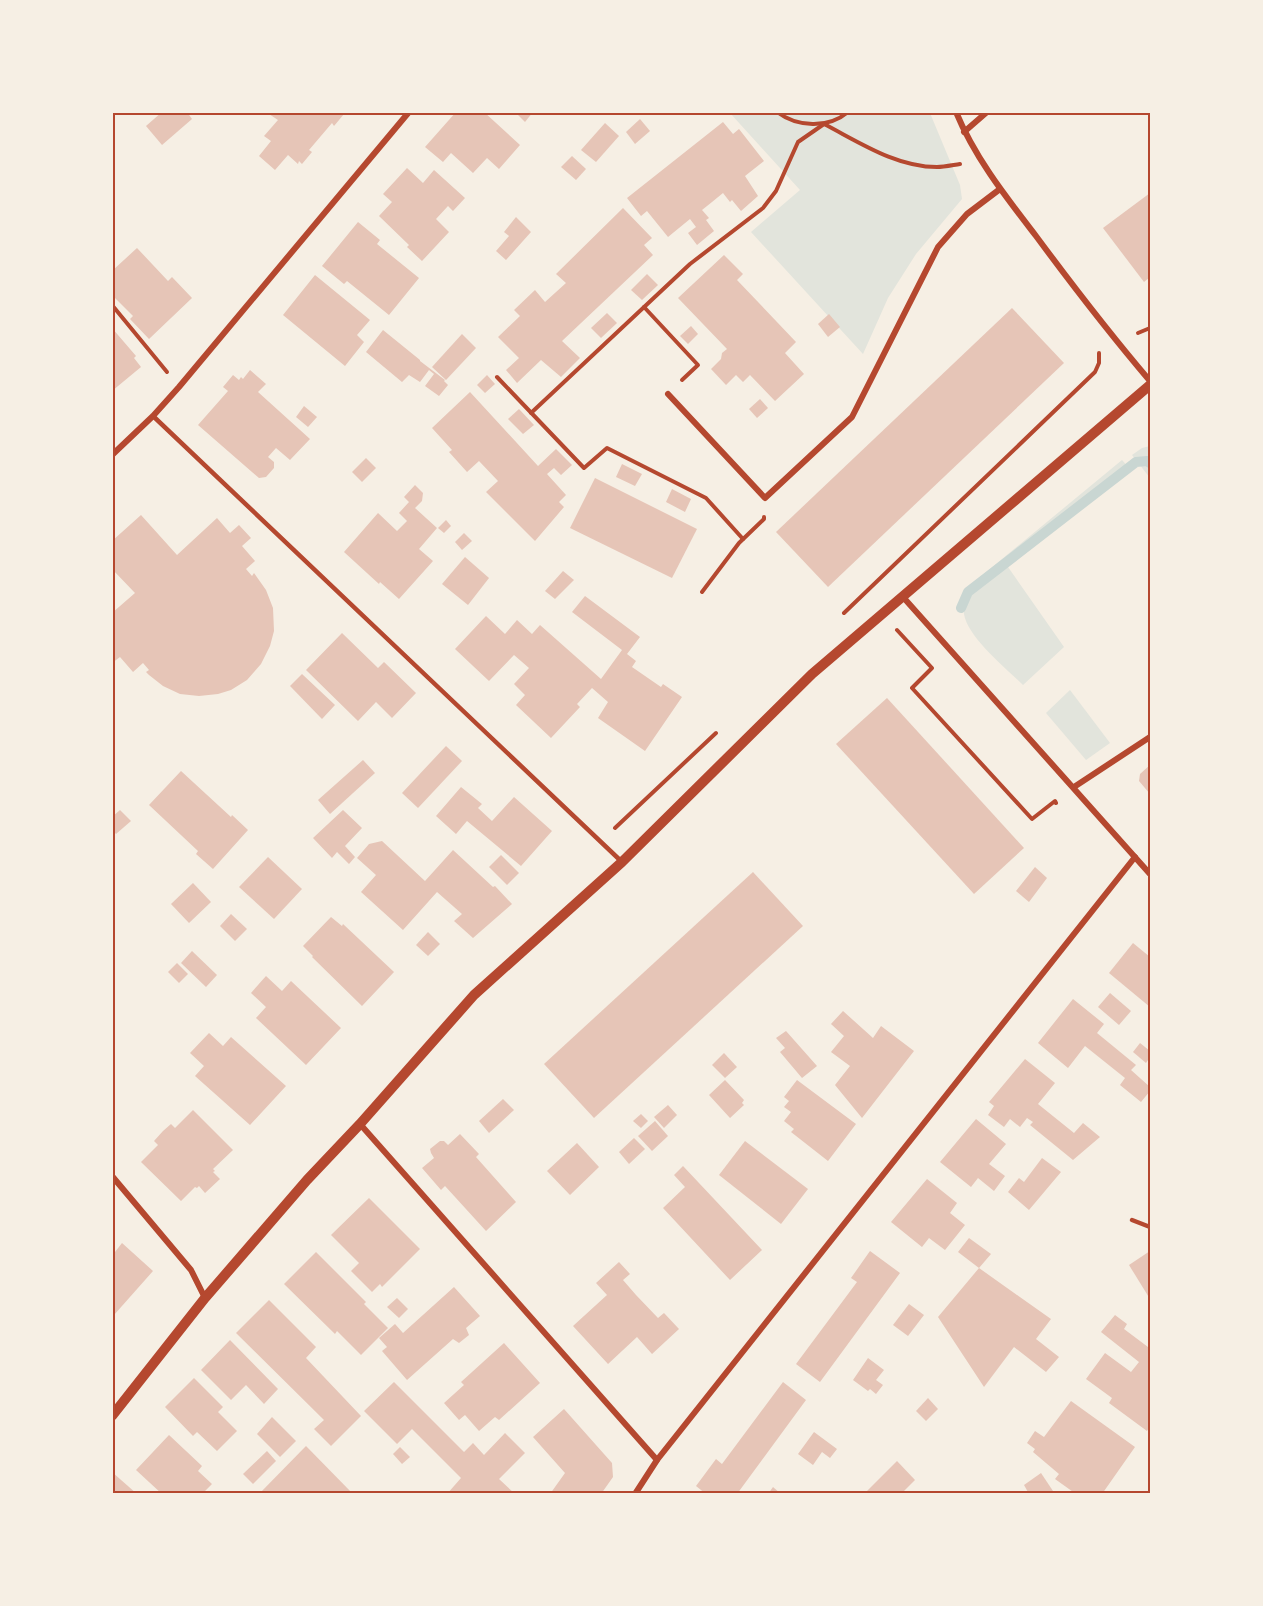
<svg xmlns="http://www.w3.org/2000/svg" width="1263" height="1606" font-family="Commissioner,sans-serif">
<rect width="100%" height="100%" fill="#f6efe4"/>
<g fill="#e2e4dc">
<path d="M730 113H930L960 185 962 199 916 254 888 298 863 354 751 232 800 190Z"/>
<path d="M1150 446V478L1132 455 1142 448Z"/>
<path d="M1122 460 1131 470 1008 567 1064 647 1023 685C1006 668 968 638 964 614 963 602 968 593 973 583Z"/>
<path d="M1070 690 1110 743 1086 760 1046 713Z"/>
</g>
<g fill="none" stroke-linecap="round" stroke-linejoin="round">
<path stroke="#c9d6d2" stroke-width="10" d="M961 608 968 592 1136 462 1147 461 1150 463"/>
</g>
<g fill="#e6c5b7">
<path d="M162 112H187L192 119 162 145 146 126Z"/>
<path d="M266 112H343L344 114 334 126 332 123 309 150 312 152 302 164 299 161 298 164 288 155 275 170 259 156 271 141 264 136 278 120Z"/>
<path d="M456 112H484L520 145 499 169 487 158 473 173 451 153 443 162 425 147Z"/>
<path d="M515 112H533L525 122Z"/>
<path d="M640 119 650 131 635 144 626 132Z"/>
<path d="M723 122 733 134 739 129 764 161 745 176 758 196 741 211 732 200 730 202 723 193 712 202 702 210 709 218 706 220 714 231 697 245 688 233 696 227 690 219 668 237 647 211 641 216 627 198Z"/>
<path d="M605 123 619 136 596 162 581 150Z"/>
<path d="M572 156 586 169 576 180 561 167Z"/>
<path d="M407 168 423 183 434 170 465 198 453 211 448 206 436 219 449 232 422 261 407 247 409 245 379 216 392 202 383 194Z"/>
<path d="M1150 193V277L1144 282 1103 228Z"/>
<path d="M623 208 652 238 644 245 653 255 562 341 580 358 561 377 541 360 517 383 506 370 519 358 498 337 520 316 514 310 535 290 545 302 566 283 556 274Z"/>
<path d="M516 217 531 232 506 260 496 251 509 236 504 232Z"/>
<path d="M358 222 380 240 377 244 419 278 389 315 347 281 344 284 322 266Z"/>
<path d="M137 248 168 281 172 277 192 298 149 339 130 319 133 316 112 295V271Z"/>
<path d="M724 255 743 274 737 280 796 342 785 353 804 374 775 401 750 375 743 382 736 375 726 385 711 369 721 359 722 353 727 349 678 298Z"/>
<path d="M647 274 658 285 642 300 631 290Z"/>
<path d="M315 275 370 320 357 335 364 342 345 366 283 315Z"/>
<path d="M1012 308 1064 363 828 587 776 532Z"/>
<path d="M607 313 617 323 601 338 591 328Z"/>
<path d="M829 314 840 327 828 337 818 324Z"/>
<path d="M691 326 698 334 688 344 680 336Z"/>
<path d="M112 328 136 356 134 358 141 367 112 391Z"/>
<path d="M383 330 420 360V361L445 380 444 381 448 385 439 396 425 386 434 374 429 370 420 382 409 375 402 382 366 352Z"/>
<path d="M462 334 476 348 446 380 432 367Z"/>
<path d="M250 370 266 384 258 392 310 439 290 460 276 448 268 457 274 462V468L266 477 259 478 198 425 228 391 223 387 233 375 239 380 241 377 243 379Z"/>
<path d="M487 375 495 384 485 393 477 385Z"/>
<path d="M470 392 538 466 556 449 572 465 561 475 554 468 547 474 566 495 559 502 564 507 535 541 486 492 498 481 479 461 467 472 449 452 452 450 432 428Z"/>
<path d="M760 399 768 408 757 418 749 409Z"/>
<path d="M304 406 317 417 308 427 296 417Z"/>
<path d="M519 409 534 425 523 434 508 419Z"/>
<path d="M366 458 376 468 362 482 352 472Z"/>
<path d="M622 464 642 474 635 486 616 477Z"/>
<path d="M595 478 697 529 672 578 570 528Z"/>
<path d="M415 485 423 493 422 501 415 508 437 528 419 549 433 561 399 599 380 582 379 584 344 552 378 513 397 531 407 521 399 513 409 502 404 497Z"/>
<path d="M672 489 691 499 685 512 666 502Z"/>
<path d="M141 515 177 555 217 518 230 533 239 525 251 538 242 546 255 561 246 569 252 576 254 573 266 590 273 608 274 631 270 646 261 664 247 680 231 690 218 694 199 696 180 694 163 686 149 675 146 672 149 670 143 663 133 672 120 657 112 663V613L135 593 112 569V541Z"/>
<path d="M446 520 451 526 444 533 438 528Z"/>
<path d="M464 533 472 541 462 550 455 542Z"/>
<path d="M465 557 489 578 468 605 442 584Z"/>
<path d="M563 571 574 580 555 599 545 591Z"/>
<path d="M585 596 640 637 627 654 636 661 632 667 661 687 663 684 682 697 645 751 598 718 608 702 592 688 577 704 580 707 551 738 516 705 525 695 514 684 529 668 514 655 489 681 455 649 486 616 505 634 517 620 532 634 540 625 601 679 622 650 572 612Z"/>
<path d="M342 633 378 668 384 662 416 693 392 718 376 702 358 721 306 670Z"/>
<path d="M302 674 335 705 322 719 290 686Z"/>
<path d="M887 698 1024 848 974 894 836 744Z"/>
<path d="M446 746 462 761 418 808 402 793Z"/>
<path d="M363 760 375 773 330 814 318 800Z"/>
<path d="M1150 765V794L1139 781 1140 774Z"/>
<path d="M181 771 231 817 232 815 248 830 213 869 196 854 198 851 149 805Z"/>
<path d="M461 787 482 804 478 808 492 821 514 797 552 831 521 866 467 821 456 834 436 816Z"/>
<path d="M120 810 131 821 116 834 112 830V817Z"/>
<path d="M343 810 362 828 345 846 355 857 349 864 337 852 332 858 313 838Z"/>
<path d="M382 841 425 881 453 850 493 887 495 886 512 904 473 938 454 921 462 914 437 892 403 930 361 892 376 875 357 858 369 844Z"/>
<path d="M501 855 519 873 507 885 489 867Z"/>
<path d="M268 857 302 889 274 919 239 887Z"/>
<path d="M1035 867 1047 878 1029 902 1016 891Z"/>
<path d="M753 872 803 926 594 1118 544 1064Z"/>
<path d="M193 883 211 902 189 923 171 904Z"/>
<path d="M231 914 247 929 235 941 220 926Z"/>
<path d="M331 917 342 926 343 924 394 972 362 1006 312 957 313 956 303 946Z"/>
<path d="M428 932 440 944 428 956 416 945Z"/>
<path d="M1133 943 1150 957V1007L1109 973Z"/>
<path d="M192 951 217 975 206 987 181 963Z"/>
<path d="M177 963 188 974 179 983 168 972Z"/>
<path d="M266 976 282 991 291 981 341 1028 306 1065 256 1018 266 1007 251 993Z"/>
<path d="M1110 993 1131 1011 1119 1025 1098 1007Z"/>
<path d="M1073 999 1104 1024 1097 1033 1136 1065 1131 1070 1150 1087V1091L1141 1102 1120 1085 1125 1078 1085 1046 1068 1068 1038 1043Z"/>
<path d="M843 1011 873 1038 881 1026 914 1051 862 1118 835 1085 850 1066 831 1052 844 1036 831 1024Z"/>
<path d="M786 1031 817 1066 802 1078 780 1052 785 1048 776 1038Z"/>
<path d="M209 1033 223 1046 231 1037 286 1086 250 1125 195 1076 204 1066 190 1053Z"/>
<path d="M1140 1043 1150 1051V1057L1146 1063 1133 1052Z"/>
<path d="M724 1053 737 1067 725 1078 712 1065Z"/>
<path d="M1025 1059 1055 1083 1038 1104 1074 1133 1083 1123 1100 1137 1073 1160 1030 1125 1033 1122 1027 1118 1020 1127 1010 1119 1004 1127 988 1115 994 1106 989 1102Z"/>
<path d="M725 1080 744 1100 742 1103 744 1105 730 1118 709 1095Z"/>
<path d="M797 1080 856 1124 828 1161 791 1132 794 1129 784 1121 791 1112 784 1107 789 1101 784 1097Z"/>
<path d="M503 1099 514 1110 489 1133 479 1121Z"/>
<path d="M668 1105 677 1115 664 1128 654 1117Z"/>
<path d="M193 1110 233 1150 213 1169 215 1171 213 1172 220 1179 205 1193 199 1186 197 1188 195 1187 181 1201 141 1162 158 1145 154 1141 163 1131 171 1124 175 1128Z"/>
<path d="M641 1114 648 1121 641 1128 633 1121Z"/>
<path d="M976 1119 1006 1144 989 1164 1005 1176 994 1191 978 1178 971 1187 940 1162Z"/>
<path d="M655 1121 668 1136 652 1151 638 1136Z"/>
<path d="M460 1134 479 1154 476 1157 516 1202 486 1231 445 1186 441 1190 422 1168 434 1158 431 1153 430 1149 440 1141H444L448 1145Z"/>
<path d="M634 1138 645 1149 629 1164 619 1152Z"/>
<path d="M745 1141 808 1189 781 1224 719 1175Z"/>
<path d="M577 1143 599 1167 570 1195 547 1171Z"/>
<path d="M1042 1158 1061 1172 1029 1210 1008 1192 1019 1178 1024 1182Z"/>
<path d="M683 1166 762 1250 730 1280 663 1208 685 1187 674 1175Z"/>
<path d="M927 1179 957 1203 950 1213 965 1225 945 1250 929 1238 922 1247 891 1222Z"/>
<path d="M369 1198 420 1249 382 1287 380 1284 372 1292 351 1271 359 1263 331 1235Z"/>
<path d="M969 1238 991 1254 979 1268 958 1252Z"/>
<path d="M122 1243 153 1271 114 1315 112 1250 115 1252Z"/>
<path d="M870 1251 900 1273 820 1382 796 1364 857 1282 851 1278Z"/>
<path d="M1150 1251V1299L1129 1265Z"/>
<path d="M316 1252 366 1302 364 1304 388 1328 361 1355 337 1331 335 1334 284 1284Z"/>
<path d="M619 1262 630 1274 623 1280 636 1295 658 1318 664 1313 679 1329 652 1354 637 1337 608 1364 573 1326 607 1295 596 1283Z"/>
<path d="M979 1268 1051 1319 1036 1339 1059 1357 1046 1372 1014 1347 984 1387 938 1317Z"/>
<path d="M454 1287 480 1316 466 1328 469 1335 459 1343 453 1339 407 1380 382 1351 387 1347 379 1338 395 1324 403 1333Z"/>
<path d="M397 1298 408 1309 399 1318 387 1307Z"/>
<path d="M269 1300 316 1347 306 1358 361 1416 331 1446 314 1429 324 1420 236 1333Z"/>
<path d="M909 1304 924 1315 908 1336 893 1325Z"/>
<path d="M1115 1315 1127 1324 1124 1329 1148 1347 1150 1345V1426L1147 1431 1109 1403 1112 1398 1086 1379 1105 1353 1131 1372 1139 1362 1101 1332Z"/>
<path d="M230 1340 278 1389 264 1404 246 1385 231 1400 201 1370Z"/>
<path d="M504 1343 540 1383 499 1420 495 1417 479 1431 465 1415 459 1420 444 1403 464 1385 461 1382Z"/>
<path d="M868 1358 884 1370 876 1380 883 1385 876 1394 870 1389 868 1391 853 1380Z"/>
<path d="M194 1378 223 1407 218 1412 237 1431 217 1451 197 1432 193 1436 165 1407Z"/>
<path d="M394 1382 464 1452 473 1443 484 1455 505 1433 525 1453 499 1479 515 1494H447L461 1478 412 1429 397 1444 364 1411Z"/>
<path d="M783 1382 806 1400 737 1494H706L696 1486 716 1459 722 1464Z"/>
<path d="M928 1398 938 1409 926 1421 916 1411Z"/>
<path d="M1071 1401 1135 1447 1102 1494H1076L1055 1479 1059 1474 1033 1452 1035 1449 1027 1443 1035 1431 1044 1437Z"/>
<path d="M564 1409 612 1463 613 1477 601 1494H550L565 1473 533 1437Z"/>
<path d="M272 1417 296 1441 280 1457 257 1434Z"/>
<path d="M814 1432 837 1449 830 1458 822 1452 813 1465 798 1454Z"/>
<path d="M169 1435 202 1466 198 1471 212 1484 202 1494H162L136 1470Z"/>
<path d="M306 1446 353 1494H259Z"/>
<path d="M400 1447 410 1457 402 1464 393 1454Z"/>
<path d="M267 1451 276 1461 253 1484 243 1474Z"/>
<path d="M897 1461 915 1480 901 1494H864Z"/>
<path d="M112 1472 137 1494H112Z"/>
<path d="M1041 1473 1055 1494H1029L1024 1485Z"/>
<path d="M773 1487 781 1494H768Z"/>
</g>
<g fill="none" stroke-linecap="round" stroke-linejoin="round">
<g stroke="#b5482f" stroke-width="4">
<path d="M777 112C797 127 828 129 848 112"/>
<path d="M112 305 167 372"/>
<path d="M644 307 698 365 682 380"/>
<path d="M1138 333 1150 328"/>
<path d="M497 377 584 468 607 448 706 498 743 539"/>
<path d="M531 413 690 264 763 208 776 191 798 142 824 124C859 142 896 167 937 167 944 167 953 165 960 164"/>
<path d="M702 592 739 543 764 519V517"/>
<path d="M844 613 1095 372 1099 363V353"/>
<path d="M897 630 932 668 912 688 1032 819 1055 801 1056 803"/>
<path d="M615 828 716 733"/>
</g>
<g stroke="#b5482f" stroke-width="4.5">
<path d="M153 416 622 862"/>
<path d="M1132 1220 1150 1227"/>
</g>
<g stroke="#b5482f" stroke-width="6">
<path d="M956 112C975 158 1006 197 1036 236 1073 286 1110 334 1150 381"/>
<path d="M964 132 987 112"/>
<path d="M668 394 765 498 852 417 938 247 967 214 1000 189"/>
<path d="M112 455 153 416 179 387 409 112"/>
<path d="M903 597 1150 874"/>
<path d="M1074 787 1150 737"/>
<path d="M360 1124 657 1460"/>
<path d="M112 1176 191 1270 205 1298"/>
<path d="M635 1494 657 1460 1135 857"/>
</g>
<path stroke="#b5482f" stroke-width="10" d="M112 1416 205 1298 307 1180 360 1124 474 995 622 862 812 674 1150 385"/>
</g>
<rect width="1263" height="1606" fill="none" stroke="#f6efe4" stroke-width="228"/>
<rect x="114" y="114" width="1035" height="1378" fill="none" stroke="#b5482f" stroke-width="2"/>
</svg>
